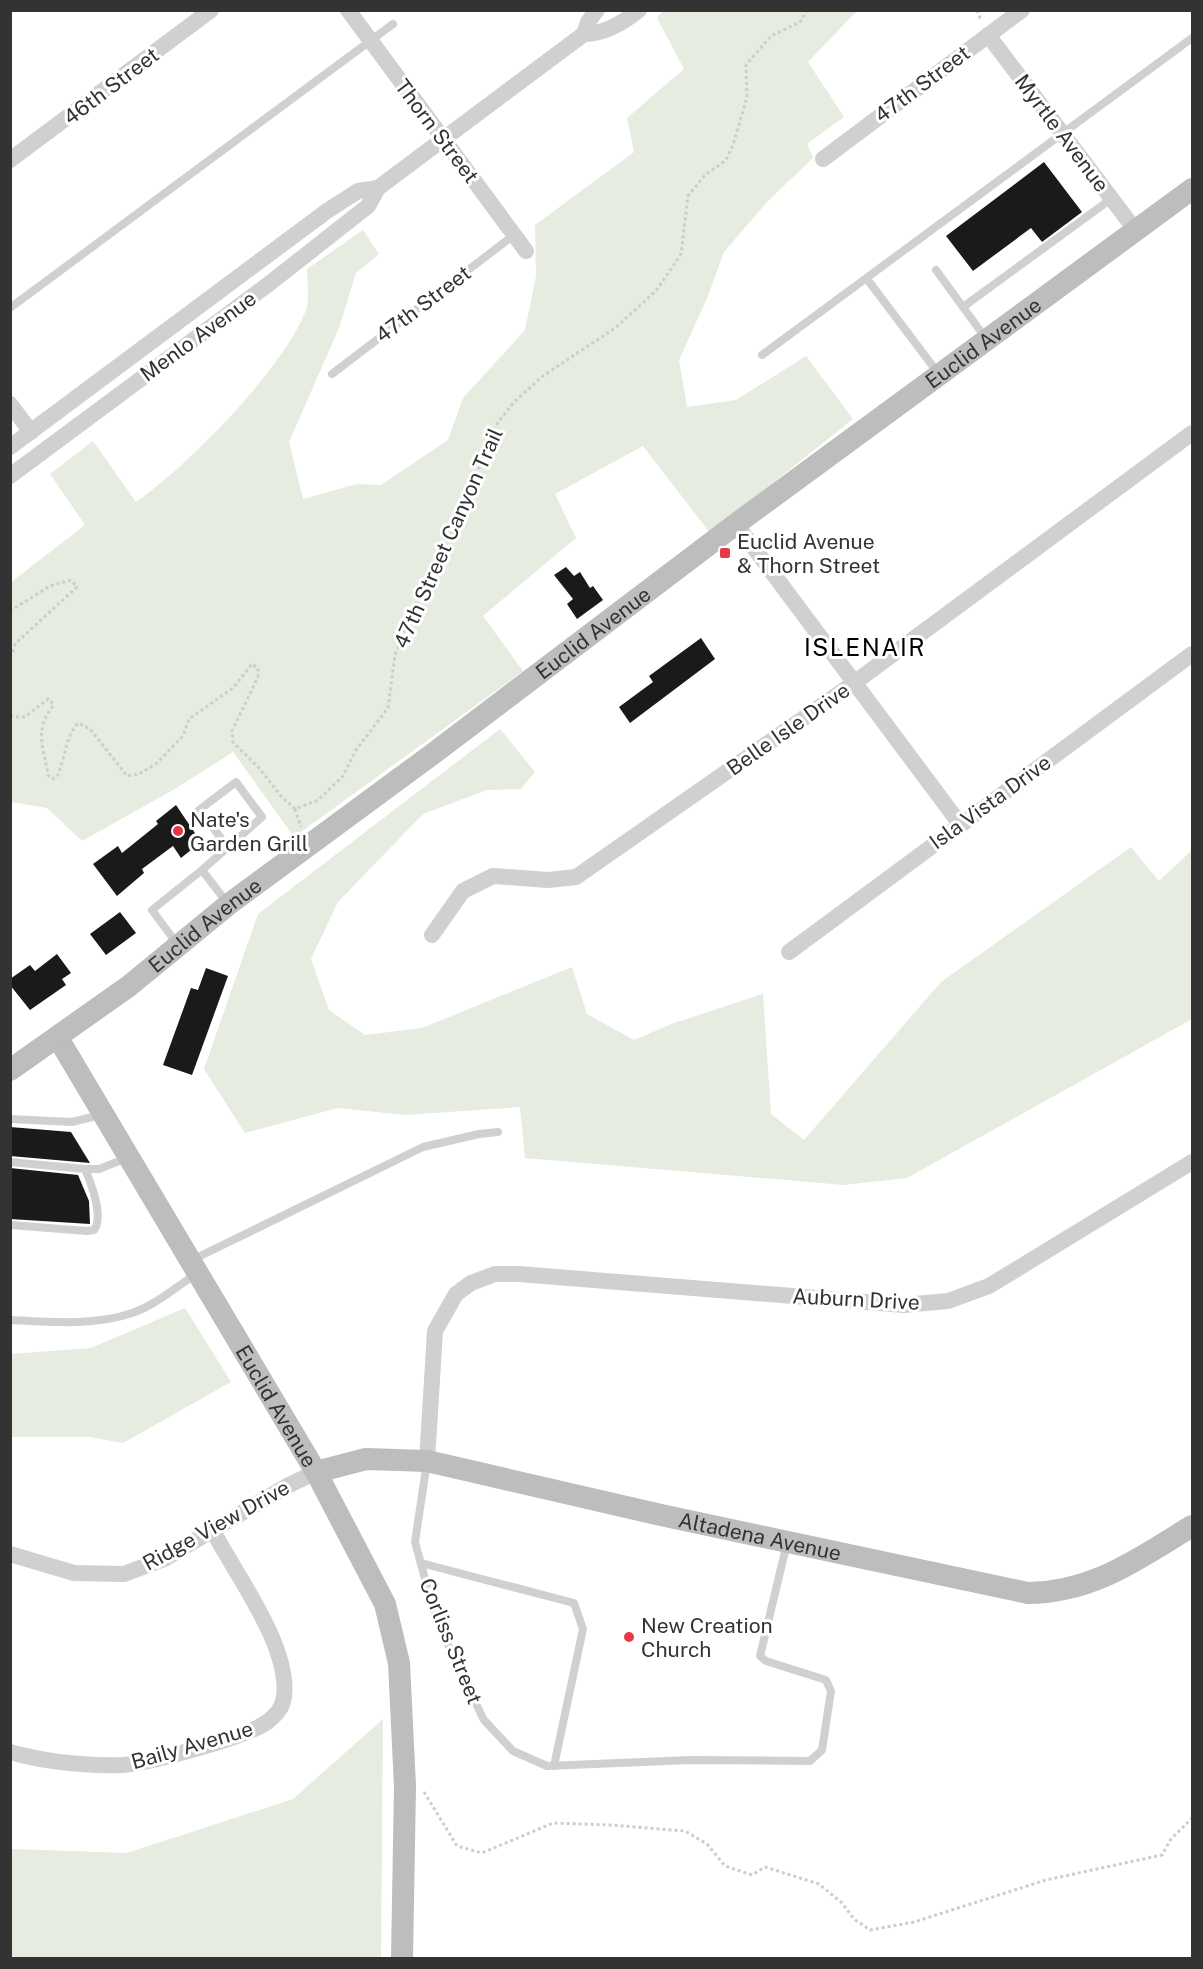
<svg xmlns="http://www.w3.org/2000/svg" width="1203" height="1969" font-family="'Public Sans',sans-serif">
<rect width="100%" height="100%" fill="#fff"/>
<g fill="#e6ecdf">
<path d="M663 11H857L808 62 844 117 807 144 813 158 767 202 724 252 708 296 679 360 687 407 736 400 806 356 853 419 710 533 643 446 555 494 576 538 483 616 523 671 294 837 233 752 173 790 82 841 47 808 11 802 10 583 85 525 50 474 93 441 136 502C188 465 283 370 306 310 310 299 307 281 307 269L363 230 379 254 356 273 339 328 289 442 303 499 357 484 381 485 448 440 463 398 525 330 536 276 535 225 634 152 627 118 684 69 657 18Z"/>
<path d="M500 729 535 772 521 789 487 790 423 814 338 902 311 959 329 1010 365 1035 422 1028 572 967 587 1014 634 1040 674 1023 763 994 771 1114 804 1140 941 982 1131 847 1159 881 1192 850V1019L907 1178 844 1185 525 1158 520 1107 405 1115 338 1108 245 1133 204 1069 258 914Z"/>
<path d="M185 1308 231 1382 123 1443 89 1437H11V1354L91 1348Z"/>
<path d="M383 1719 381 1958H11V1849L127 1853 293 1799Z"/>
</g>
<g fill="#1a1a1a">
<path d="M1044 162 1082 212 1042 242 1031 228 973 271 946 236Z"/>
<path d="M566 567 574 576 580 572 590 588 593 586 603 600 577 619 567 604 573 599 554 575Z"/>
<path d="M701 638 715 659 630 723 619 707 653 682 649 676Z"/>
<path d="M176 805 201 842 181 858 173 846 142 869 144 873 117 896 93 864 118 846 122 853 158 824 156 821Z"/>
<path d="M120 912 136 933 106 955 90 934Z"/>
<path d="M57 954 71 973 62 979 66 985 30 1010 10 985V979L30 965 35 971Z"/>
<path d="M206 968 228 976 192 1075 163 1065 191 988 198 990Z"/>
<path d="M10 1127 71 1132 90 1163 10 1156Z"/>
<path d="M10 1168 78 1175 89 1201 90 1224 10 1219Z"/>
</g>
<g fill="none" stroke-linecap="round" stroke-linejoin="round">
<g stroke="#cdcdcd" stroke-width="3" stroke-dasharray="3 3" stroke-linecap="butt">
<path d="M977 10 981 20"/>
<path d="M10 611 50 586 71 580 77 587 15 644 10 660"/>
<path d="M10 717H25L48 699 54 705C33 730 44 748 48 775L52 779 57 777C65 759 65 738 78 723L90 729 127 776 139 774 157 763 183 736 189 719 233 688 252 664 258 668V677L232 731 233 742 260 769 280 795 295 809 318 800 343 776 356 750 388 708 395 655 421 593 431 578 434 564 456 525 496 425 514 402 543 376 615 328 656 291 681 254 688 196 705 175 726 160 733 145 747 97 746 65 771 36 800 22 807 10"/>
<path d="M295 809 301 827"/>
<path d="M424 1792 457 1846 482 1853 553 1823 610 1825 685 1831 707 1844 725 1866 752 1875 765 1867 819 1884 842 1903 854 1919 870 1930 914 1922 1046 1880 1162 1855 1171 1839 1192 1818"/>
</g>
<g stroke="#d0d0d0" stroke-width="8">
<path d="M936 270 987 340"/>
<path d="M867 279 938 373"/>
<path d="M963 307 1111 199"/>
<path d="M10 308 393 24"/>
<path d="M762 355 1192 38"/>
<path d="M332 374 514 235"/>
<path d="M202 870 262 817 236 782 199 810 227 846"/>
<path d="M177 944 152 910 202 870 228 904"/>
<path d="M10 1119 72 1122 100 1115"/>
<path d="M10 1162 85 1169C91 1183 104 1217 94 1230L87 1231 10 1225"/>
<path d="M85 1169H99L127 1158"/>
<path d="M190 1261 423 1147 479 1134 498 1132"/>
<path d="M10 1320C49 1322 95 1326 132 1313 154 1306 176 1287 196 1274"/>
<path d="M427 1462 415 1542 431 1601 455 1662 484 1720 513 1751 547 1766 690 1760 810 1761 822 1750 831 1691 826 1680 766 1661 760 1656 787 1543"/>
<path d="M421 1563 574 1603 583 1629 554 1766"/>
</g>
<g stroke="#d0d0d0" stroke-width="16">
<path d="M348 10 526 251"/>
<path d="M584 34 588 22 597 10"/>
<path d="M988 35 1136 231"/>
<path d="M823 159 1022 10"/>
<path d="M10 160 211 10"/>
<path d="M10 404 31 432"/>
<path d="M10 447 327 211 358 191 378 188"/>
<path d="M10 476 270 283 368 206 378 188 584 34C605 34 623 23 639 10"/>
<path d="M736 524 960 824"/>
<path d="M432 935 463 891 493 876 548 880 576 877 854 683 1192 433"/>
<path d="M789 952 1192 654"/>
<path d="M427 1461 435 1331 456 1294 471 1283 495 1274H519L904 1305 948 1301 989 1286 1192 1162"/>
<path d="M10 1554 74 1573 124 1574 164 1559 287 1486 316 1472"/>
<path d="M10 1752C46 1762 87 1766 123 1765 150 1763 247 1737 267 1722 276 1715 283 1708 284 1696 290 1646 236 1575 213 1531"/>
</g>
<g stroke="#bdbdbd" stroke-width="22">
<path id="s1" d="M58 1038 316 1472 385 1604 399 1663 405 1786 402 1958"/>
<path id="s2" d="M10 1070 129 986 229 904 430 756 736 524 1192 189"/>
<path id="s3" d="M316 1472 366 1459 427 1461 661 1515 1028 1593C1094 1592 1138 1559 1192 1526"/>
</g>
</g>
<g fill="#e63946" stroke="#fff" stroke-width="2">
<rect x="719" y="547" width="12" height="12" rx="3"/>
<circle cx="178" cy="831" r="6"/>
<circle cx="629" cy="1637" r="6"/>
</g>
<g text-anchor="middle" dominant-baseline="central" stroke-width="6" stroke-linejoin="round" paint-order="stroke">
<g font-size="21" fill="#333" stroke="#fff">
<text transform="translate(922 84) rotate(-37)">47th Street</text>
<text transform="translate(111 86) rotate(-37)">46th Street</text>
<text transform="translate(437 131) rotate(53)">Thorn Street</text>
<text transform="translate(1062 133) rotate(53)">Myrtle Avenue</text>
<text transform="translate(423 304) rotate(-37)">47th Street</text>
<text transform="translate(198 336) rotate(-36)">Menlo Avenue</text>
<text stroke="none"><textPath href="#s2" startOffset="1215">Euclid Avenue</textPath></text>
<text transform="translate(448 538) rotate(-66)">47th Street Canyon Trail</text>
<text stroke="none"><textPath href="#s2" startOffset="729">Euclid Avenue</textPath></text>
<text transform="translate(788 729) rotate(-35)">Belle Isle Drive</text>
<text transform="translate(990 802) rotate(-36)">Isla Vista Drive</text>
<text stroke="none"><textPath href="#s2" startOffset="243">Euclid Avenue</textPath></text>
<text transform="translate(856 1299) rotate(3)">Auburn Drive</text>
<text stroke="none"><textPath href="#s1" startOffset="428">Euclid Avenue</textPath></text>
<text transform="translate(216 1525) rotate(-29)">Ridge View Drive</text>
<text stroke="none"><textPath href="#s3" startOffset="454">Altadena Avenue</textPath></text>
<text transform="translate(451 1641) rotate(68)">Corliss Street</text>
<text transform="translate(192 1745) rotate(-16)">Baily Avenue</text>
</g>
<g font-size="21" fill="#333" stroke="#fff" text-anchor="start">
<text x="737" y="541">Euclid Avenue<tspan x="737" dy="24">&amp; Thorn Street</tspan></text>
<text x="190" y="819">Nate's<tspan x="190" dy="24">Garden Grill</tspan></text>
<text x="641" y="1625">New Creation<tspan x="641" dy="24">Church</tspan></text>
</g>
<g font-size="24" letter-spacing="1.5" fill="#000" stroke="#fff">
<text x="865" y="647">ISLENAIR</text>
</g>
</g>
<rect width="1203" height="1969" fill="none" stroke="#333333" stroke-width="24"/>
</svg>
